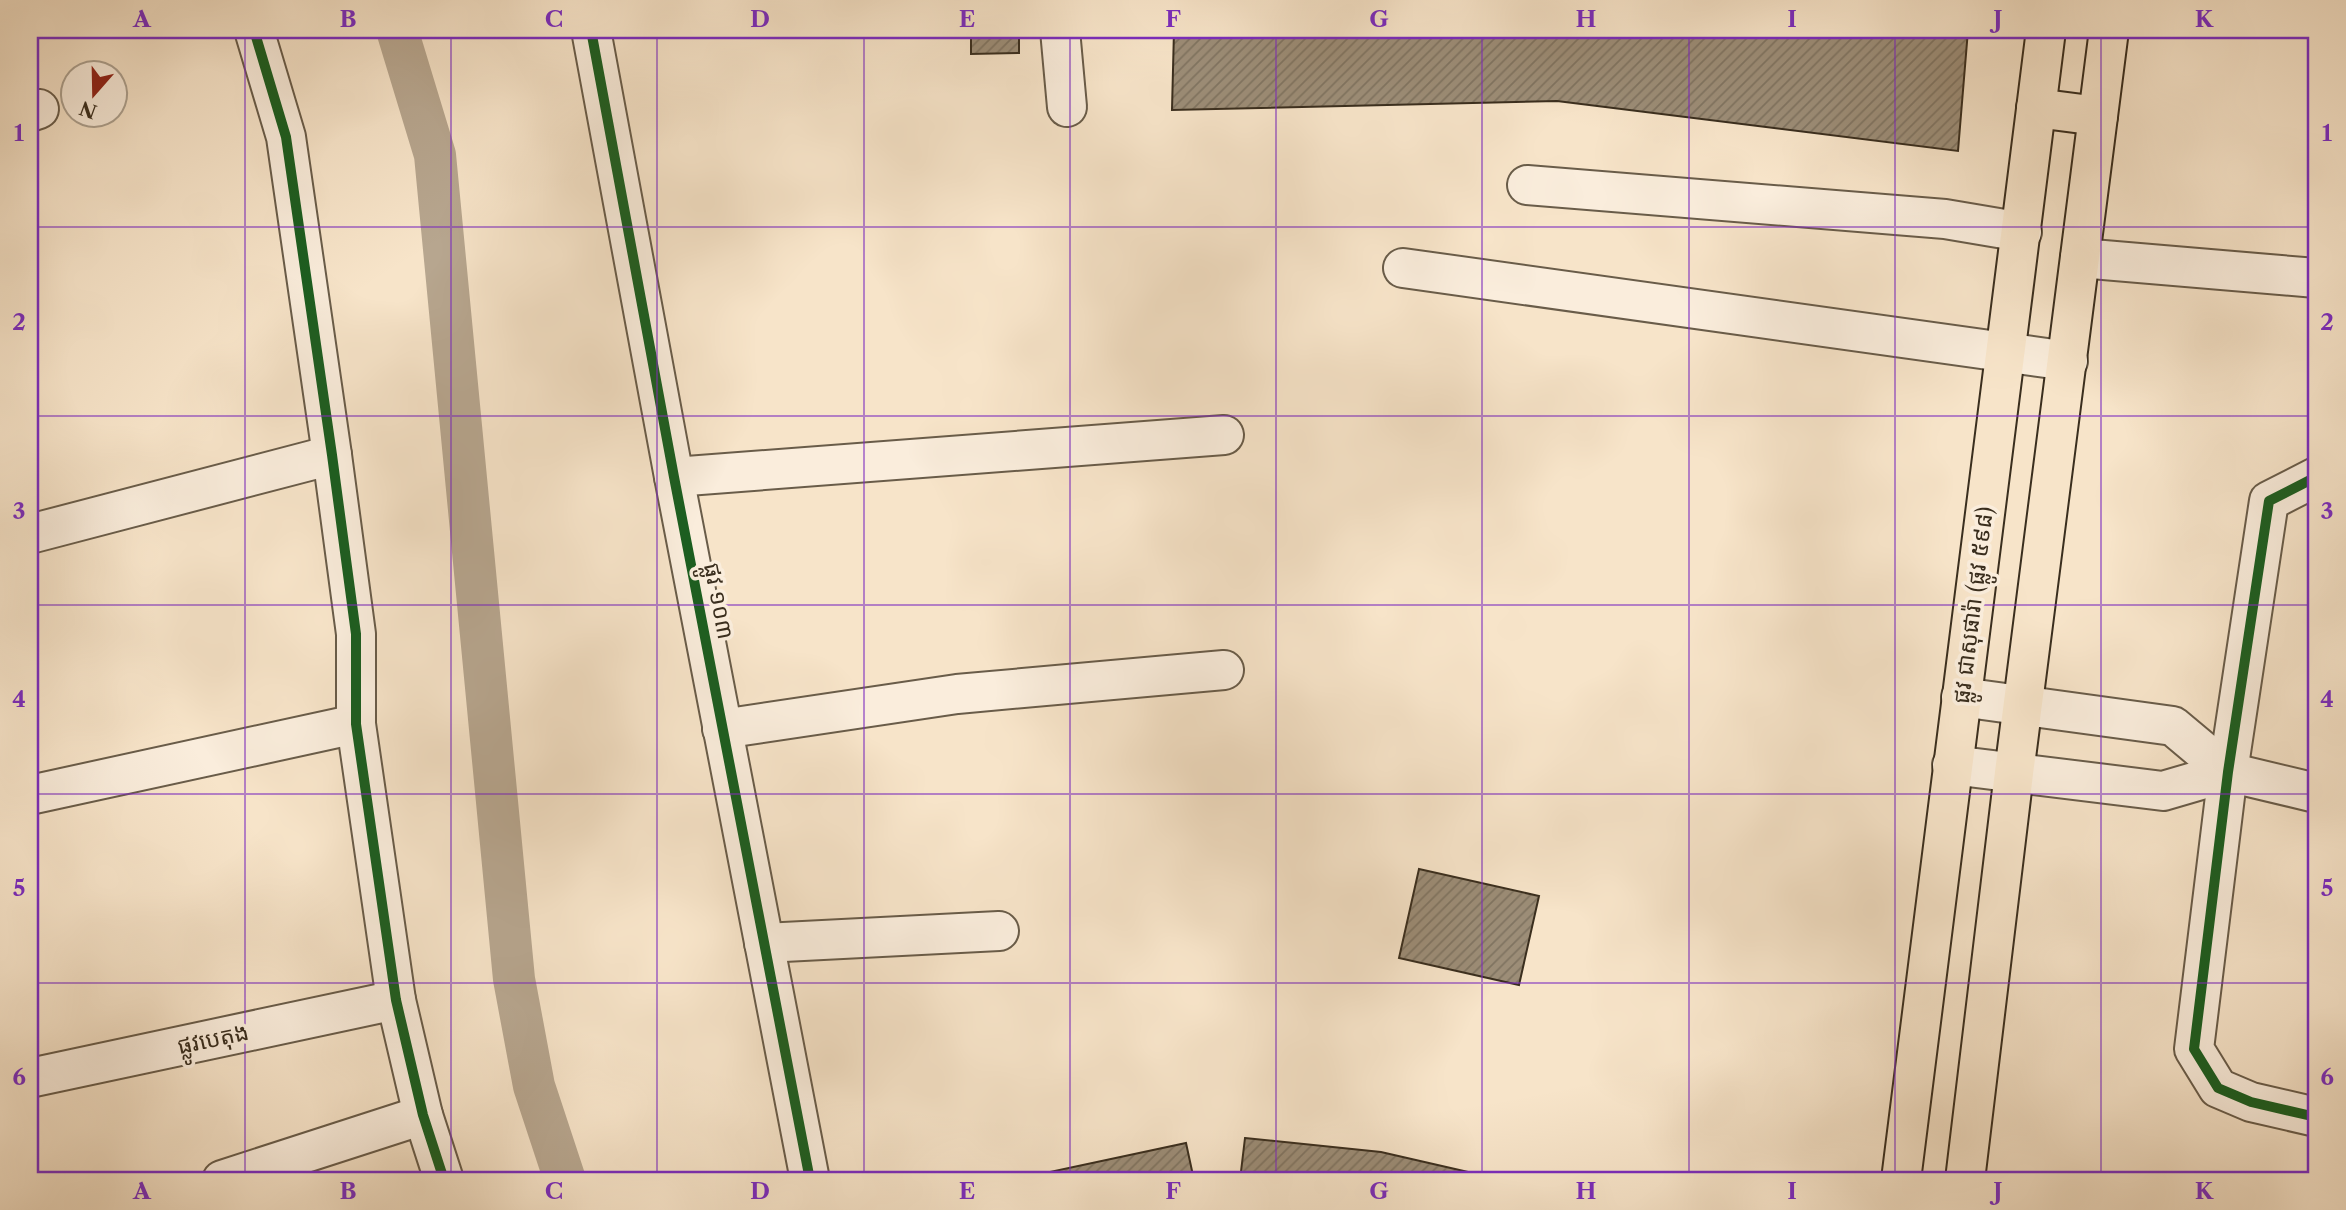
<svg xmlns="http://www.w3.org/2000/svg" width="2346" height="1210" font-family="'Libre Caslon Text','Noto Sans Khmer',serif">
<defs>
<pattern id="building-hatch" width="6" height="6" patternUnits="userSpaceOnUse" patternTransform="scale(1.75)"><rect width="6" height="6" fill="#9c8d77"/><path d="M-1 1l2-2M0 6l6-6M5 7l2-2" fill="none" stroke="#807461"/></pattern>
</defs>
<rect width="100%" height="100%" fill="#f7e4c9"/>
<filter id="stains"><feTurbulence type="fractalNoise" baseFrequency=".00286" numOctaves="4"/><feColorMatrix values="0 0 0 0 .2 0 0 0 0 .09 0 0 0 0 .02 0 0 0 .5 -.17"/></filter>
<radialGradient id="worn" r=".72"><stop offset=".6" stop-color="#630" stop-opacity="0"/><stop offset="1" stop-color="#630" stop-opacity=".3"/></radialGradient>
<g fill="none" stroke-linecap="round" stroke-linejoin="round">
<path stroke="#b7a68f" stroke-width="42" d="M397 30 435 155 514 979 534 1086 565 1180"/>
</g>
<g fill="url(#building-hatch)" stroke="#3a2e1e" stroke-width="2">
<path d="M971 30H1019V53L971 54Z"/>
<path d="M1174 30H1968L1958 151 1557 101 1172 110Z"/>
<path d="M1419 869 1539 896 1519 985 1399 958Z"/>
<path d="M1245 1138 1381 1152 1503 1180H1240Z"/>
<path d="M1186 1143 1194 1180H1012Z"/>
</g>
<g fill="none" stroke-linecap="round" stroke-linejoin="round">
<g stroke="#695c49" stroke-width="42">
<g id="minor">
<path d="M254 30 286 137 332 455 356 634V724L396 1000 423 1115 444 1180"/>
<path d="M591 30 674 477 810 1180"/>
<path d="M1060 30 1067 107"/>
<path d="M30 112 39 109"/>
<path d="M1527 185 1945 219 2022 232"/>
<path d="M2080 258 2316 278"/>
<path d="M1403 268 2068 361"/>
<path d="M674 477 1224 435"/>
<path d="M2316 477 2269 501 2228 772 2194 1049 2218 1088 2251 1102 2316 1117"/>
<path d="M30 534 332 455"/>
<path d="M1961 697 2173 726 2228 772 2316 793"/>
<path d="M722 729 957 694 1224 670"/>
<path d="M1952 765 2163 791 2228 772"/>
<path d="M30 795 356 724"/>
<path d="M764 943 999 931"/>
<path d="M30 1078 396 1000"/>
<path d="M222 1180 423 1115"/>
</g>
</g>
<g stroke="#3a2e1e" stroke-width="42">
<g id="major">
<path d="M2036 108 2098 116"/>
<path d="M1901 1180 2046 30"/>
<path d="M1965 1180 2014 773 2109 30"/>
</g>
</g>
<use href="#minor" stroke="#faeddc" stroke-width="38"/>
<use href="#major" stroke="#f7e4c9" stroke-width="38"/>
<g stroke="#faeddc" stroke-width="15">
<g id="cycleway">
<path d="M254 30 286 137 332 455 356 634V724L396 1000 423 1115 444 1180"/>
<path d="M591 30 674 477 810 1180"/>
<path d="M2316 477 2269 501 2228 772 2194 1049 2218 1088 2251 1102 2316 1117"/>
</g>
</g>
<use href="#cycleway" stroke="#1b5e20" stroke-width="10"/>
</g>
<path fill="none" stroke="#7b2cbf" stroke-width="2" stroke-opacity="0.55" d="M245 30V1180M451 30V1180M657 30V1180M864 30V1180M1070 30V1180M1276 30V1180M1482 30V1180M1689 30V1180M1895 30V1180M2101 30V1180M30 227H2316M30 416H2316M30 605H2316M30 794H2316M30 983H2316"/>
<g text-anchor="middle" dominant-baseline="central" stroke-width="7" stroke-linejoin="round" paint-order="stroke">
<g font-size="23" fill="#3a2e1e" stroke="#faeddc">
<text transform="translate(719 601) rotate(79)">ផ្លូវ ១០៣</text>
<text transform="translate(1973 605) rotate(-83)">ផ្លូវ ជាសុផារ៉ា (ផ្លូវ ៥៩៨)</text>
<text transform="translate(213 1039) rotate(-12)">ផ្លូវបេតុង</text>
</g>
</g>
<rect width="2346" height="1210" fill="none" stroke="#f7e4c9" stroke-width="77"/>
<g transform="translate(94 94) rotate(200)"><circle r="33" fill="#faeddc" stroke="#ada190" stroke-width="2"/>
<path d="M0-5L12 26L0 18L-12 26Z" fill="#8f2418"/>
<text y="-10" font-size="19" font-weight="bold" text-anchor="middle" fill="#3a2e1e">N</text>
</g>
<rect x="38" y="38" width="2270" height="1134" fill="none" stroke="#7b2cbf" stroke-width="2.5"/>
<g font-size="23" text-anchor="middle" font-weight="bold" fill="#7b2cbf">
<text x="142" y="27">A</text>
<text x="348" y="27">B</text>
<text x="554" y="27">C</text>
<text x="760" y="27">D</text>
<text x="967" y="27">E</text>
<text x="1173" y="27">F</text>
<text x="1379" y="27">G</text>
<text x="1586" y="27">H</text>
<text x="1792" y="27">I</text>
<text x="1998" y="27">J</text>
<text x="2204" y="27">K</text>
<text x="19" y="141">1</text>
<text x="2327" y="141">1</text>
<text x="19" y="330">2</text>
<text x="2327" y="330">2</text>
<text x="19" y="519">3</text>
<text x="2327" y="519">3</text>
<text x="19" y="707">4</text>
<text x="2327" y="707">4</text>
<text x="19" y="896">5</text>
<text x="2327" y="896">5</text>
<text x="19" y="1085">6</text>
<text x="2327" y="1085">6</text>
<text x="142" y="1199">A</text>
<text x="348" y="1199">B</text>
<text x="554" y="1199">C</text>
<text x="760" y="1199">D</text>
<text x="967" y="1199">E</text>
<text x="1173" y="1199">F</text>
<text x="1379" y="1199">G</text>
<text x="1586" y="1199">H</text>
<text x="1792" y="1199">I</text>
<text x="1998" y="1199">J</text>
<text x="2204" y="1199">K</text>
</g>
<rect width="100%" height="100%" filter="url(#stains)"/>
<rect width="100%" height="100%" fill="url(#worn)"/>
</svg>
